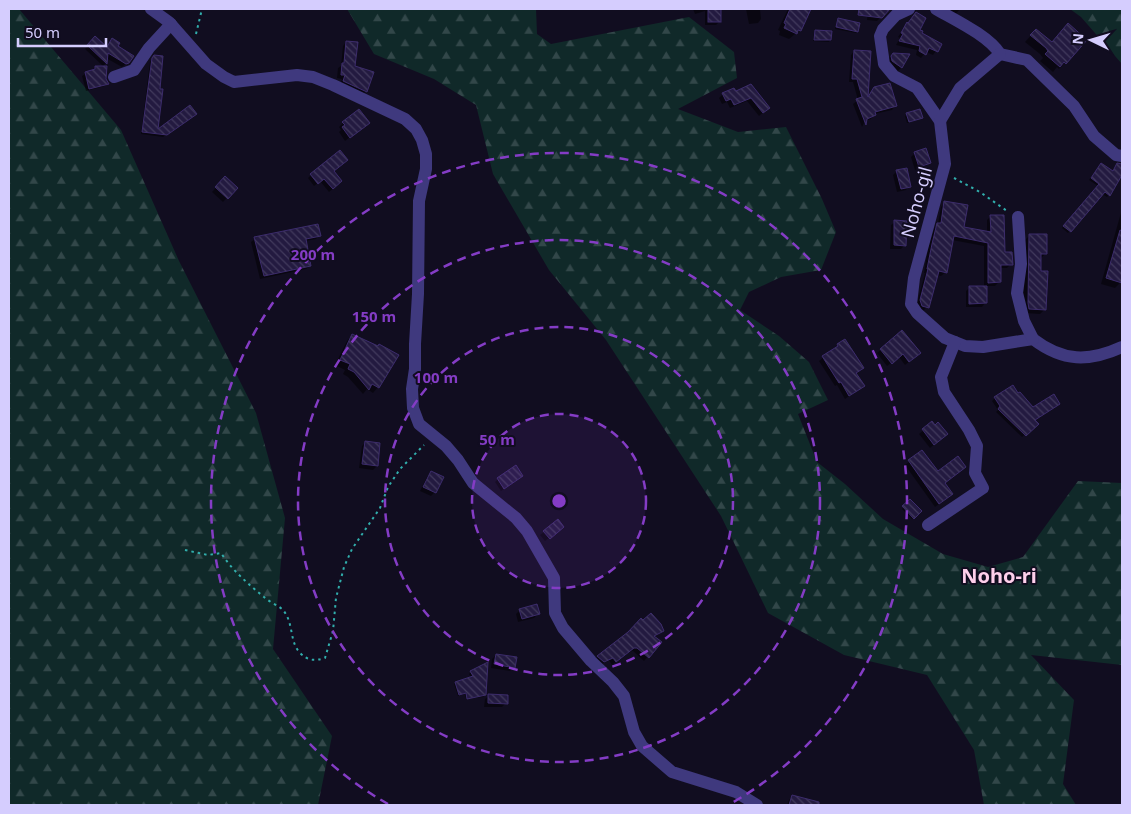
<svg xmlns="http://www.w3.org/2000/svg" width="1131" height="814" font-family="'Noto Sans',sans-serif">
<defs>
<pattern id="forest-firs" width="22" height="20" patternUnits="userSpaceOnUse" patternTransform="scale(1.25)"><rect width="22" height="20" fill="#102929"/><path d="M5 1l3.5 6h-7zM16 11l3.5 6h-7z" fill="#324749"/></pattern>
<pattern id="building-back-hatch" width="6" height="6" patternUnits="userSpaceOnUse" patternTransform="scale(1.25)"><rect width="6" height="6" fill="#231a40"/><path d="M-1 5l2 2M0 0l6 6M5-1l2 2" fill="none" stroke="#423a5d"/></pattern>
</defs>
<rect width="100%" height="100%" fill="#110d20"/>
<g fill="url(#forest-firs)">
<path d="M9 9H19L121 130 179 261 256 413 285 518 273 649 332 736 318 805H9Z"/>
<path d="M347 9H536L537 34 551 44 689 17 734 52 737 78 678 109 738 132 786 127 822 199 836 232 821 270 781 277 749 292 740 310 779 336 809 362 828 400 798 414 817 462 845 484 883 519 943 554 988 567 1023 557 1078 481 1122 483V665L1031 655 1074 700 1063 784 1076 805H984L974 750 927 675 844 655 768 613 721 516 606 340 549 270 493 174 476 105 434 79 374 54Z"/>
<path d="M1070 9H1122V64L1081 17Z"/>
</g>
<g fill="#0007">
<path d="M693 9H719V22L716 25H705V11L695 14Z"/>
<path d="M746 9H760L761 19 758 23 749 24Z"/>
<path d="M788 9H810L800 30 789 39 779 35 780 31 778 30Z"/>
<path d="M868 9H889L877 21 867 20Z"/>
<path d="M942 9H960L954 16Z"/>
<path d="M838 20 857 32 856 33 835 29Z"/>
<path d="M907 24 918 30 920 33 941 44 933 55 926 52 921 58 916 55 917 50 896 45 900 38 898 37Z"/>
<path d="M1036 30 1052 43 1085 40 1059 69 1057 67 1053 72 1040 61 1043 58 1040 54 1025 42Z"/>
<path d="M815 31 830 40 829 42 813 41 814 33Z"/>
<path d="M95 38 106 48 109 43 116 47 128 62 122 67 106 58V63L103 66 85 49Z"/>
<path d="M346 42 354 66 366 91 362 95 340 85 342 79 337 78 338 68 341 66 343 46Z"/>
<path d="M854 51 867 99 874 88 895 106 892 110 874 114 871 119 865 121 862 127 853 104 858 100 853 82H849L851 55Z"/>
<path d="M893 54 901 68 898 71 888 65 889 58Z"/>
<path d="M152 59 156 131 193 116 163 137 141 134 150 62Z"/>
<path d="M96 67 108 84 105 86 86 91 82 76Z"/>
<path d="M751 86 765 111 759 116 747 101 730 108 727 102 722 104 719 98 723 94 735 93Z"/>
<path d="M907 114 922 118 907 123 905 116Z"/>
<path d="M343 123 364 126 345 141 339 132 341 130 339 127Z"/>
<path d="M915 153 929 163 925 166 915 170 911 157Z"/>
<path d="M1117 166 1122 169V172L1109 195 1107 197 1102 194 1068 233 1062 228 1098 186 1089 180 1099 167 1112 172Z"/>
<path d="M897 171 909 186 906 190 897 192 893 175Z"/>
<path d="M332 172 337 185 329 192 320 181 314 186 308 178 311 175Z"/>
<path d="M225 178 236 188 223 202 212 192Z"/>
<path d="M945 203 962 228 987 233V220L991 216 1004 253 1011 264 1007 268H999V282L995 286H985V303L982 307H966V291L970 287H984V246L952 240 946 272 941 276 936 275 927 307 923 311 916 307 925 273H924L928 249 934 229 938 224 941 207Z"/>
<path d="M1122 209V279L1121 282 1115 288 1101 284Z"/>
<path d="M895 222 905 245 901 249H890L891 225Z"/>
<path d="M319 235 316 239 305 241 310 266 306 269 260 279 251 242 255 239Z"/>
<path d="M1030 235 1045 254 1040 259 1039 272 1045 309 1040 314 1025 313 1023 309 1025 240Z"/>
<path d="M902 332 915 357 905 365 899 357 887 366 877 353Z"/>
<path d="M352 335 378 387 373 393 367 389 363 394 348 377 343 374 345 370 335 365 347 341Z"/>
<path d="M845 340 862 368 855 374 863 386 845 399 837 385 835 386 819 361Z"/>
<path d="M995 398 1034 420 1037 424 1022 437 996 412 998 410 992 401Z"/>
<path d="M932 423 942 438 930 448 919 434Z"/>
<path d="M366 442 377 466 373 470 359 468 362 446Z"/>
<path d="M922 452 944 484 947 498 935 507 905 465Z"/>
<path d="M431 473 435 492 431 496 420 491 427 477Z"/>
<path d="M522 476 501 491 495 482 498 479Z"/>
<path d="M910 501 920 511 912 519 902 509Z"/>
<path d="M559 530 545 541 540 535 544 532Z"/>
<path d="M520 610 538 614 534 618 518 622 516 614Z"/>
<path d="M663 631 654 637 660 642 644 661 633 651 629 652 612 665 609 660 600 665 595 660 598 657Z"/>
<path d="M496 655 514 667 510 671 491 668 492 659Z"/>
<path d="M471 672 485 695 483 697 466 699 465 694 458 696 454 684 471 678 469 674Z"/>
<path d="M489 696 506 703 502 707H484L485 699Z"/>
<path d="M793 796 806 800 805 805H787L789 800Z"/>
</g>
<g fill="url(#building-back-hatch)" stroke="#3c2c6c">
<rect x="708" y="9" width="13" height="13"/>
<path d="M790 9H811L801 31 798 30 797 34 784 28 786 24 784 23Z"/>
<path d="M859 9H890L882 18 858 15Z"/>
<path d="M916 12 926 18 920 30 923 31 922 33 942 44 938 52 929 48 926 55 919 51 920 46 899 41 903 34 901 33 907 22 908 23Z"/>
<path d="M838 18 860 23 858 32 836 27Z"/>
<path d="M1068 23 1087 40 1066 64 1064 62 1060 67 1045 54 1048 51 1046 48 1030 35 1036 29 1052 42Z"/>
<path d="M815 30 832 31 831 40H814Z"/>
<path d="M95 36 107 47 112 38 120 43 118 46 134 56 129 63 126 64 108 53 107 64 87 45Z"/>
<path d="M346 41 358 42 355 66 374 72 367 92 343 81 345 75H341L342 63H344Z"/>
<path d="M854 50 871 51 868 97 874 87 890 83 897 106 875 112 876 115 867 119 866 125 856 99 862 97 857 79H852Z"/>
<path d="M893 53 910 54 902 68 892 61 891 56Z"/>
<path d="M154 55 163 56 160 89H163L158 129 190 105 197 114 167 135 142 132 152 58Z"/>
<path d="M95 66H107L106 79 109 84 89 89 85 72 95 69Z"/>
<path d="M751 84 770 108 763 113 751 98 734 105 731 99 726 101 722 93 734 88 736 91Z"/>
<path d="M359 109 370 123 350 138 342 127 345 125 342 122Z"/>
<path d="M920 109 923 118 909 122 906 113Z"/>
<path d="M926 148 931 163 919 167 914 152Z"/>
<path d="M340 150 348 160 334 171 342 181 333 189 324 179 318 184 310 174Z"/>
<path d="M1101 163 1113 171 1117 163 1122 164V175L1110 196 1105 192 1071 232 1063 226 1099 184 1091 178Z"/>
<path d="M907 168 911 187 901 189 896 170Z"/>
<path d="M225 176 238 188 228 199 215 187Z"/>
<path d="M944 201 968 205 964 227 991 232 990 215H1004L1005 252H1012L1013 265H1001V282L988 283V243L954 236 947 273 939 271 929 308 922 306 920 300 928 269H927L932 244 937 223H941Z"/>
<path d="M894 220 907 221 906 246 894 245Z"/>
<path d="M318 224 321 236 306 239 311 266 264 276 254 237Z"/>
<path d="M1120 230 1122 231V283L1106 278Z"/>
<path d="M1029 234H1047V254H1041V271H1048L1046 310 1029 309 1028 303Z"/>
<path d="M969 286H987V303L969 304Z"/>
<path d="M902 330 921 353 909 362 903 354 892 364 880 349Z"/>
<path d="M352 334 378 346 379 344 399 355 379 388 372 384 369 390 354 372 348 369 350 364 340 360Z"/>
<path d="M845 339 864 368 856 373 865 386 849 396 841 382 839 383 822 356 838 346 837 344Z"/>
<path d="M1013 385 1018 393 1020 392 1033 407 1054 394 1060 404 1035 420 1039 424 1026 436 998 409 1000 406 994 397Z"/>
<path d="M932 421 935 425 938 422 948 434 934 445 922 429Z"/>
<path d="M365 441 380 443 378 466 362 464Z"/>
<path d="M922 450 938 471 958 456 966 467 945 483 953 494 939 504 908 460Z"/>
<path d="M516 465 523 476 504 489 497 478Z"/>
<path d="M431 471 444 477 436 493 423 487Z"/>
<path d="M910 499 922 511 914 519 902 506Z"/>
<path d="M558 519 564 527 550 539 543 531Z"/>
<path d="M537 604 540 614 522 619 519 609Z"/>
<path d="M651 613 661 624 664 631 654 636 662 642 649 658 637 648H634L616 662 613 658 604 662 597 656 628 632 641 618 643 620Z"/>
<path d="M496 654 517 657 515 668 494 664Z"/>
<path d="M488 662 486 695 467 699 466 693 459 695 455 682 473 676 470 671Z"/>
<path d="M488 694 508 695V704L488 703Z"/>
<path d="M792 795 819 802V805H789Z"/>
</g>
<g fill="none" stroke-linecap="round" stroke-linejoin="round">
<g stroke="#31aeac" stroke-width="2" stroke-dasharray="2.5 4" stroke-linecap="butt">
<path d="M196 34 202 9"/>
<path d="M954 178 980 192 1007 211"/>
<path d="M185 550 208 555 221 553C232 570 248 584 264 597 269 602 278 605 283 610 294 623 289 641 300 653 308 661 315 661 325 658L333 631 336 598 344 567 352 549 380 508 388 487 400 469 424 445"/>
</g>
<g stroke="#3f397e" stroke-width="12">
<path d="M151 9 169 22 206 64 224 77 234 82 297 75 313 77 333 85 405 119 416 129 422 140 426 154V169L419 201 418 294 415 344V369L412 389 413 408 419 424 446 446 458 460 473 483 516 518 527 531 554 578 555 613 563 628 591 661 613 682 624 696 634 732 642 746 672 772 736 792 757 805"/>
<path d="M909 9 896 15 883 29 880 36 884 64 894 76 917 88 940 121 945 164 914 278 911 304 917 313 945 338 965 346 983 347 1033 339C1063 362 1089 362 1122 347"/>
<path d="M936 9C955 20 989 36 1000 54"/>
<path d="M1000 54 1027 60 1074 106 1094 136 1116 155 1122 156"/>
<path d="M114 77 134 70 149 48 171 24"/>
<path d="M940 121 960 88 1000 54"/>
<path d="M1018 217 1021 264 1017 293 1024 321 1033 339"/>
<path d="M928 525 983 488 975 473 977 446 969 430 944 392 941 377 955 342"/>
</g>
</g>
<circle cx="559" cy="501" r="87" fill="#843cc5" fill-opacity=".12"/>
<g fill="none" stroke="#843cc5" stroke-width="2.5" stroke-dasharray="9 6">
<circle cx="559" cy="501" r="87"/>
<circle cx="559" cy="501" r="174"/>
<circle cx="559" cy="501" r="261"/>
<path d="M388 804A348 348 0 1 1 730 804"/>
</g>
<g text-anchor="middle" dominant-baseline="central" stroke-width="4" stroke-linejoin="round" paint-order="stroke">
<g font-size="18" fill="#d5cdfe" stroke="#110d20">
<text transform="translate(916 202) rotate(-75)">Noho-gil</text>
</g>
<g font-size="20" font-weight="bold" fill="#fecfeb" stroke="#110d20">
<text x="999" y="575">Noho-ri</text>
</g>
</g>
<circle cx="559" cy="501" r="8" fill="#843cc5" stroke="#110d20" stroke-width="2.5"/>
<g font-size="15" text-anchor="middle" font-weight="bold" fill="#843cc5" stroke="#110d20" stroke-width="4" stroke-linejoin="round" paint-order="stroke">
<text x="313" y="260">200 m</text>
<text x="374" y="322">150 m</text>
<text x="436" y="383">100 m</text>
<text x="497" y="445">50 m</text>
</g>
<rect width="1131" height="814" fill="none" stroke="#d5cdfe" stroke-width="20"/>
<g transform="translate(1091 40) rotate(275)" stroke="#110d20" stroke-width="4" paint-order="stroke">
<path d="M0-4L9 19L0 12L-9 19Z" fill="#d5cdfe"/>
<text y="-8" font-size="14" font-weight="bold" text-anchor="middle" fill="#d5cdfe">N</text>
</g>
<path d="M18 38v8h88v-8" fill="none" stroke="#d5cdfe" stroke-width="2.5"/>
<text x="25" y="38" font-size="15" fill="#d5cdfe" stroke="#110d20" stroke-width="4" paint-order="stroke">50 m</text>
</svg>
